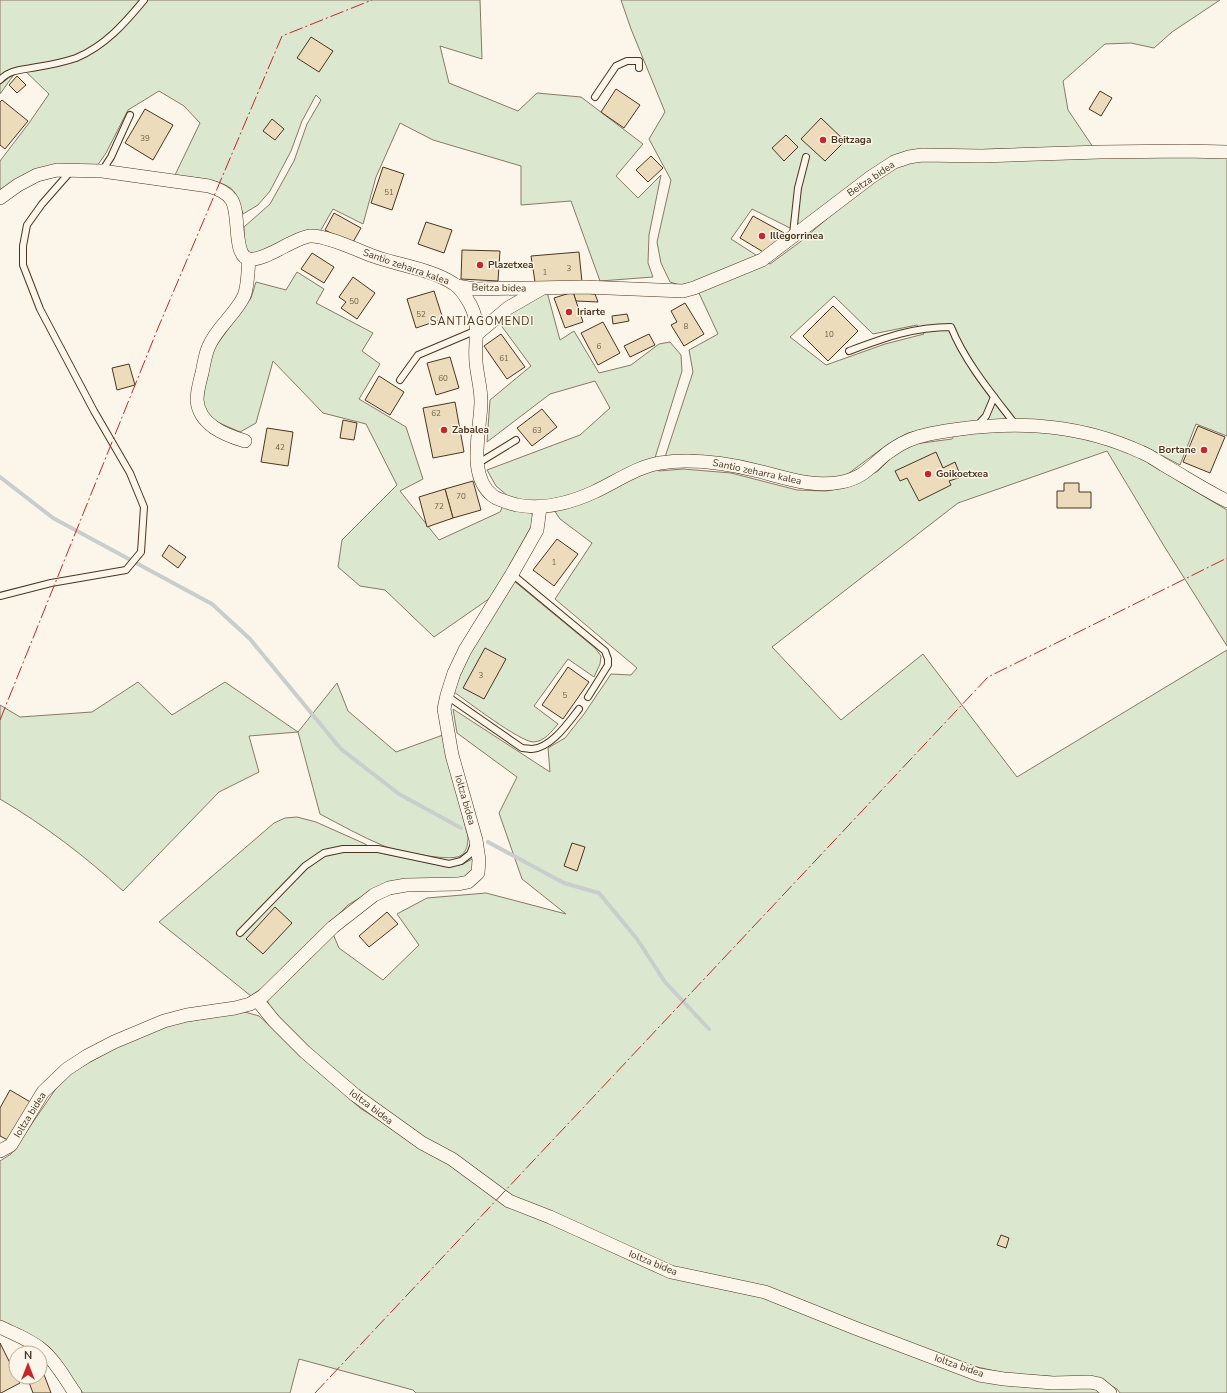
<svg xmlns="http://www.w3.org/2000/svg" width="1227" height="1393" font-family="'Nunito Sans',sans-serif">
<rect width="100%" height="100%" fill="#fbf6e9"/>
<g fill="#dce7d0" stroke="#887966" fill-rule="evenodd">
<path d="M0 0H480L482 59 440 46 449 83 518 111 537 93 581 97 643 144 616 176 638 198 661 175 649 235 648 263 653 277 600 281 571 201 521 205V166L433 140 400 123 376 177 363 224 333 209 318 235 251 255 244 245V227L270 204 294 161 307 124 321 100 316 95 302 121 291 151 270 191 258 205 243 214C240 208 239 199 235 193 227 179 191 178 175 175L200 123 184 106 159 91 128 110 106 153 97 166 0 191V161L29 123 49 94 20 66 0 94Z"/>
<path d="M621 0H1220L1172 32 1154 48 1131 43 1105 44 1063 81 1068 110 1093 147 918 151 794 230 752 209 731 239 770 264 800 242 858 192 896 167 924 159 1227 155V436L1196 424 1180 465 1144 446 1148 463 1227 510V646L1164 546 1107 451 958 503 772 647 841 720 923 654 1017 777 1227 650V1393H1120L1117 1389 1099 1379 1008 1374 973 1366 674 1268 509 1197 355 1091 271 1013 267 999 333 934 339 948 383 980 419 945 397 914 427 898 486 893 566 914 522 879 499 813 517 777 457 733 453 709 550 772 548 748 565 738 584 714 611 674 631 675 637 668 555 599 592 543 560 519 548 501 531 502 533 523 493 596 434 637 385 590 360 586 338 567 342 540 397 485 366 424 323 413 273 361 256 423 240 432 217 422 208 415 203 404 204 388 213 350 251 298 256 282 286 290 297 272 324 289 316 303 373 333 362 351 380 364 359 399 406 427 423 479 400 491 439 540 500 512 508 496 496 486 487 470 580 435 610 408 595 381 550 394 487 442 490 400 531 366 500 324 513 312 547 292 560 340 574 331 599 373 631 365 659 344 670 342 681 355 682 371 654 461 659 471 683 469 731 473 797 490 826 491 851 486 878 471 894 455 914 444 952 439 963 423 929 428 908 433 888 444 845 476 822 480 760 468 731 459 693 455 665 457 693 372 689 350 718 334 698 291 670 282 661 263 657 242 671 180 649 139 665 112 631 29ZM834 296 873 334 917 325 924 334 885 344 826 365 790 337Z"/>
<path d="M514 581 595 648 601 656 600 664 594 677 568 659 534 706 558 724C552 731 544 742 533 742 519 741 468 702 454 692L465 661Z"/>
<path d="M138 682 172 715 225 682 298 732 337 683 348 711 396 752 443 735 468 837C468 844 467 852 460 856 448 862 398 851 384 846 362 837 341 825 320 814L298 732 249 736 259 772 219 792 123 891C85 856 44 825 0 799V705L20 717 92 712Z"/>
<path d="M297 817 316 822 363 843 381 853 448 867 463 864 474 858V869L468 876 461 878 371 891 348 905 269 983 251 996 159 922 274 823 285 818Z"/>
<path d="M245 1012 259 1016 360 1108 424 1149 451 1164 509 1206 676 1279 765 1295 965 1374 1091 1386 1103 1393H416L413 1390 299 1359 290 1393H83L49 1347 20 1329 0 1321V1161L11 1154 64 1077 127 1041 177 1023Z"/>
</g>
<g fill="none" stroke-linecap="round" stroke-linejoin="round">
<g stroke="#c9cecd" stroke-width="4">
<path d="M0 477 53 518 212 604 250 639 341 749 399 794 461 828"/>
<path d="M488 842 564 883 599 893 637 939 665 982 709 1029"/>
</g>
</g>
<g fill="#ecdcbc" stroke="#4a3520">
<path d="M311 37 333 51 319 72 297 58Z"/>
<path d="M17 76 26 85 17 93 9 85Z"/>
<path d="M616 89 640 105 624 128 601 112Z"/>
<path d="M1100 91 1112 98 1101 116 1089 109Z"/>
<path d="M2 100 28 121 5 149 0 145V102Z"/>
<path d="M145 109 173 125 153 160 125 143Z"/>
<path d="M821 118 845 141 825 161 801 139Z"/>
<path d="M272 119 284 129 275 140 263 131Z"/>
<path d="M786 135 798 147 784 161 772 148Z"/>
<path d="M651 156 663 168 648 182 636 170Z"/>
<path d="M383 167 404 174 392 210 371 203Z"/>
<path d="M334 213 361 228 352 244 325 230Z"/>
<path d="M753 216 784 233 765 253 740 238Z"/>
<path d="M426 222 452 230 444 253 418 244Z"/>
<path d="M462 250 500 251 498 281 461 279Z"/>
<path d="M579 252 582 282H535L531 256Z"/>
<path d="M312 253 334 267 324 283 301 269Z"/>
<path d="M353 277 375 293 357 319 341 308 346 302 339 297Z"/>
<path d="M434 291 443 319 416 328 407 299Z"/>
<path d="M573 292 595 294 598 302 576 301Z"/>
<path d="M573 292 583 322 565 328 554 298Z"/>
<path d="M685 303 704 334 684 346 671 325 677 322 671 311Z"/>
<path d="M833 306 858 331 828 361 803 336Z"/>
<path d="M627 314 629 321 613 324 612 316Z"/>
<path d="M603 322 620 353 598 365 581 333Z"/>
<path d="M501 334 525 367 507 379 484 346Z"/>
<path d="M649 334 655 345 630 357 624 346Z"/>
<path d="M450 357 459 388 436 395 427 363Z"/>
<path d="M129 364 135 385 117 390 112 368Z"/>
<path d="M379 376 404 392 390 415 365 400Z"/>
<path d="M455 402 464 452 433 458 423 408Z"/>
<path d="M542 409 557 427 532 446 517 428Z"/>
<path d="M343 420 357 423 354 440 340 438Z"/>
<path d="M1198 426 1225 437 1210 473 1183 462Z"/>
<path d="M267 428 293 432 288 466 261 462Z"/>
<path d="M936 452 943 468 955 462 961 477 949 481 951 485 919 501 907 478 900 481 895 471Z"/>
<path d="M473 481 481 510 453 518 445 489Z"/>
<path d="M1064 483H1079V492H1091V508H1057V491H1064Z"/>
<path d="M445 489 453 518 427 527 419 497Z"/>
<path d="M557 539 578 554 554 586 533 570Z"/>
<path d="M169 545 186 557 178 568 162 556Z"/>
<path d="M485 648 506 659 484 699 463 688Z"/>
<path d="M568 667 589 682 563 719 542 705Z"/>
<path d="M572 843 585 847 577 871 564 866Z"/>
<path d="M275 907 292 923 263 954 246 939Z"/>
<path d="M387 912 398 924 369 947 359 936Z"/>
<path d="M10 1090 32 1103 10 1141 0 1136V1108Z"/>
<path d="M1001 1235 1009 1238 1006 1248 997 1245Z"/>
<path d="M0 1343 20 1383 1 1393H0Z"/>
<path d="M40 1364 51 1393H33L27 1377H40Z"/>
</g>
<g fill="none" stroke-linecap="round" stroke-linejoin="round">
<g stroke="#4a3520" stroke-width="8">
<g id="service">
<path d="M0 80C10 69 23 70 37 67 50 65 64 62 76 58 105 46 125 23 144 0"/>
<path d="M595 97 616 66 627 61H639V68"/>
<path d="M102 171 111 157 130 115"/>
<path d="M793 234 798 188 806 157"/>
<path d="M849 351C884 338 913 327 951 327 965 362 992 394 1015 424"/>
<path d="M400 380 418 355 477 330"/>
<path d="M977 426 986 416 994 397"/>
<path d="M477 464 516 440"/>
<path d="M512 574 605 651 608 659V665L588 697"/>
<path d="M0 596 51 583 126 570 141 552 144 507 130 473 94 411 40 309 23 265V246L27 225 42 204 71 171"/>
<path d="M447 696 522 748C525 748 529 749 532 749 551 748 568 723 579 709"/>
<path d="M240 933 305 866 324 853 343 849H378L449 864 461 861 470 854 474 844"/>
</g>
</g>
<g stroke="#4a3520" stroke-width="14">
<g id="minor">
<path d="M0 198 18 185 37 175 57 170 102 171 209 186C217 189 225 191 231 199 241 212 232 256 249 259 264 262 293 238 310 236 326 235 357 250 373 256 397 265 432 269 454 284 461 288 466 297 470 304 481 324 474 341 476 362 477 375 481 388 481 401 481 430 466 475 493 496 498 500 510 503 517 505 543 510 570 503 594 492 616 482 636 467 660 463 693 458 726 463 758 471 786 478 813 488 842 482 863 478 871 466 886 454 894 448 905 441 915 438 929 433 945 431 960 429 1023 421 1082 425 1141 452 1149 455 1156 460 1164 465 1185 477 1205 490 1227 501"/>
<path d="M457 286 474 289 584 287 683 291 694 288 762 260 871 177 894 162 909 157 922 155 982 156 1100 152 1185 151 1227 152"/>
<path d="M477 334 508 308 541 289"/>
<path d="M245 441C225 435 199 425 197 400 197 391 200 381 202 373 204 364 205 354 209 346 217 327 235 315 244 296 248 287 248 269 249 259"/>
<path d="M257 1000 274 1021 305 1052 355 1095 422 1143 452 1159 509 1201 550 1217 671 1272 765 1292 855 1328 979 1375 1004 1379 1053 1383 1090 1382 1099 1384 1110 1393"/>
<path d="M0 1151 11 1145 43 1092 67 1069 87 1056 114 1042 164 1021 187 1015 235 1008 250 1004 263 996 333 927 374 895 389 888 406 885 458 884 468 882 478 873 479 860 476 840 452 755 444 709 447 695 454 673 465 650 512 574 537 530 540 508"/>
<path d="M0 1327C14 1334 29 1339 41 1349 55 1360 65 1379 75 1393"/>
</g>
</g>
<use href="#service" stroke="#fbf6e9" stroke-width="6"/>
<use href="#minor" stroke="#fbf6e9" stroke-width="13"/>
<g stroke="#c62828" stroke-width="1" stroke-dasharray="14 3 2 3" stroke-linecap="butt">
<path d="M0 720 158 328 282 36 372 0"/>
<path d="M315 1393 988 677 1227 558"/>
</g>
</g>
<g fill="#c62828" stroke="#fbf6e9" stroke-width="1.5">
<circle cx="823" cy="140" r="4"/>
<circle cx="762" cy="236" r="4"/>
<circle cx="480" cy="265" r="4"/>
<circle cx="569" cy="312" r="4"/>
<circle cx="444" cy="430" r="4"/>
<circle cx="1204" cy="450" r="4"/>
<circle cx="928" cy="474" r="4"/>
</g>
<g text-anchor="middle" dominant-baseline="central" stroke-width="3" stroke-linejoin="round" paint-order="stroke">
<g font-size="8" fill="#725f47">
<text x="145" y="138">39</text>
<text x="389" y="192">51</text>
<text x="569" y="268">3</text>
<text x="545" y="272">1</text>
<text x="354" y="301">50</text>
<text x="421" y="314">52</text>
<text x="686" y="326">8</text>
<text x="829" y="334">10</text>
<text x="599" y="346">6</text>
<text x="504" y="358">61</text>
<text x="443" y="378">60</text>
<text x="436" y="413">62</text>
<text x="537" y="430">63</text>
<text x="280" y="447">42</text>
<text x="461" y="496">70</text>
<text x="439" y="506">72</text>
<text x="554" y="562">1</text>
<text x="481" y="675">3</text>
<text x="565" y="695">5</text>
</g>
<g font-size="10" font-weight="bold" fill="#4a3520" stroke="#fbf6e9" text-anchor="start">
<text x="831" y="140">Beitzaga</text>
<text x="770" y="236">Illegorrinea</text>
<text x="488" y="265">Plazetxea</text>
<text x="577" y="312">Iriarte</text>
<text x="452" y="430">Zabalea</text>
<text x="1196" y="450" text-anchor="end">Bortane</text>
<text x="936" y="474">Goikoetxea</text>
</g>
<g font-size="10" fill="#4a3520" stroke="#fbf6e9">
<text transform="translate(871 179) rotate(-34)">Beitza bidea</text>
<text transform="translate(406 267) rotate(19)">Santio zeharra kalea</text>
<text transform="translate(499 288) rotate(1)">Beitza bidea</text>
<text transform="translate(757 472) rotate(12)">Santio zeharra kalea</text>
<text transform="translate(465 800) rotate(74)">Ioltza bidea</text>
<text transform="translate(371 1107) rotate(37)">Ioltza bidea</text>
<text transform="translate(30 1115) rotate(-58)">Ioltza bidea</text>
<text transform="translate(653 1263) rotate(22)">Ioltza bidea</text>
<text transform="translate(959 1366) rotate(19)">Ioltza bidea</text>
</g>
<g font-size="11" letter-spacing="1" fill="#4a3520" stroke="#fbf6e9">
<text x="482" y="321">SANTIAGOMENDI</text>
</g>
</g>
<g transform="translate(28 1365)"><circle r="19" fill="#fbf6e9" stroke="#b4a999"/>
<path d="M0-3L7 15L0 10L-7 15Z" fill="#c62828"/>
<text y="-6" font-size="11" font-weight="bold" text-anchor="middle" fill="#4a3520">N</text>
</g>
</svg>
